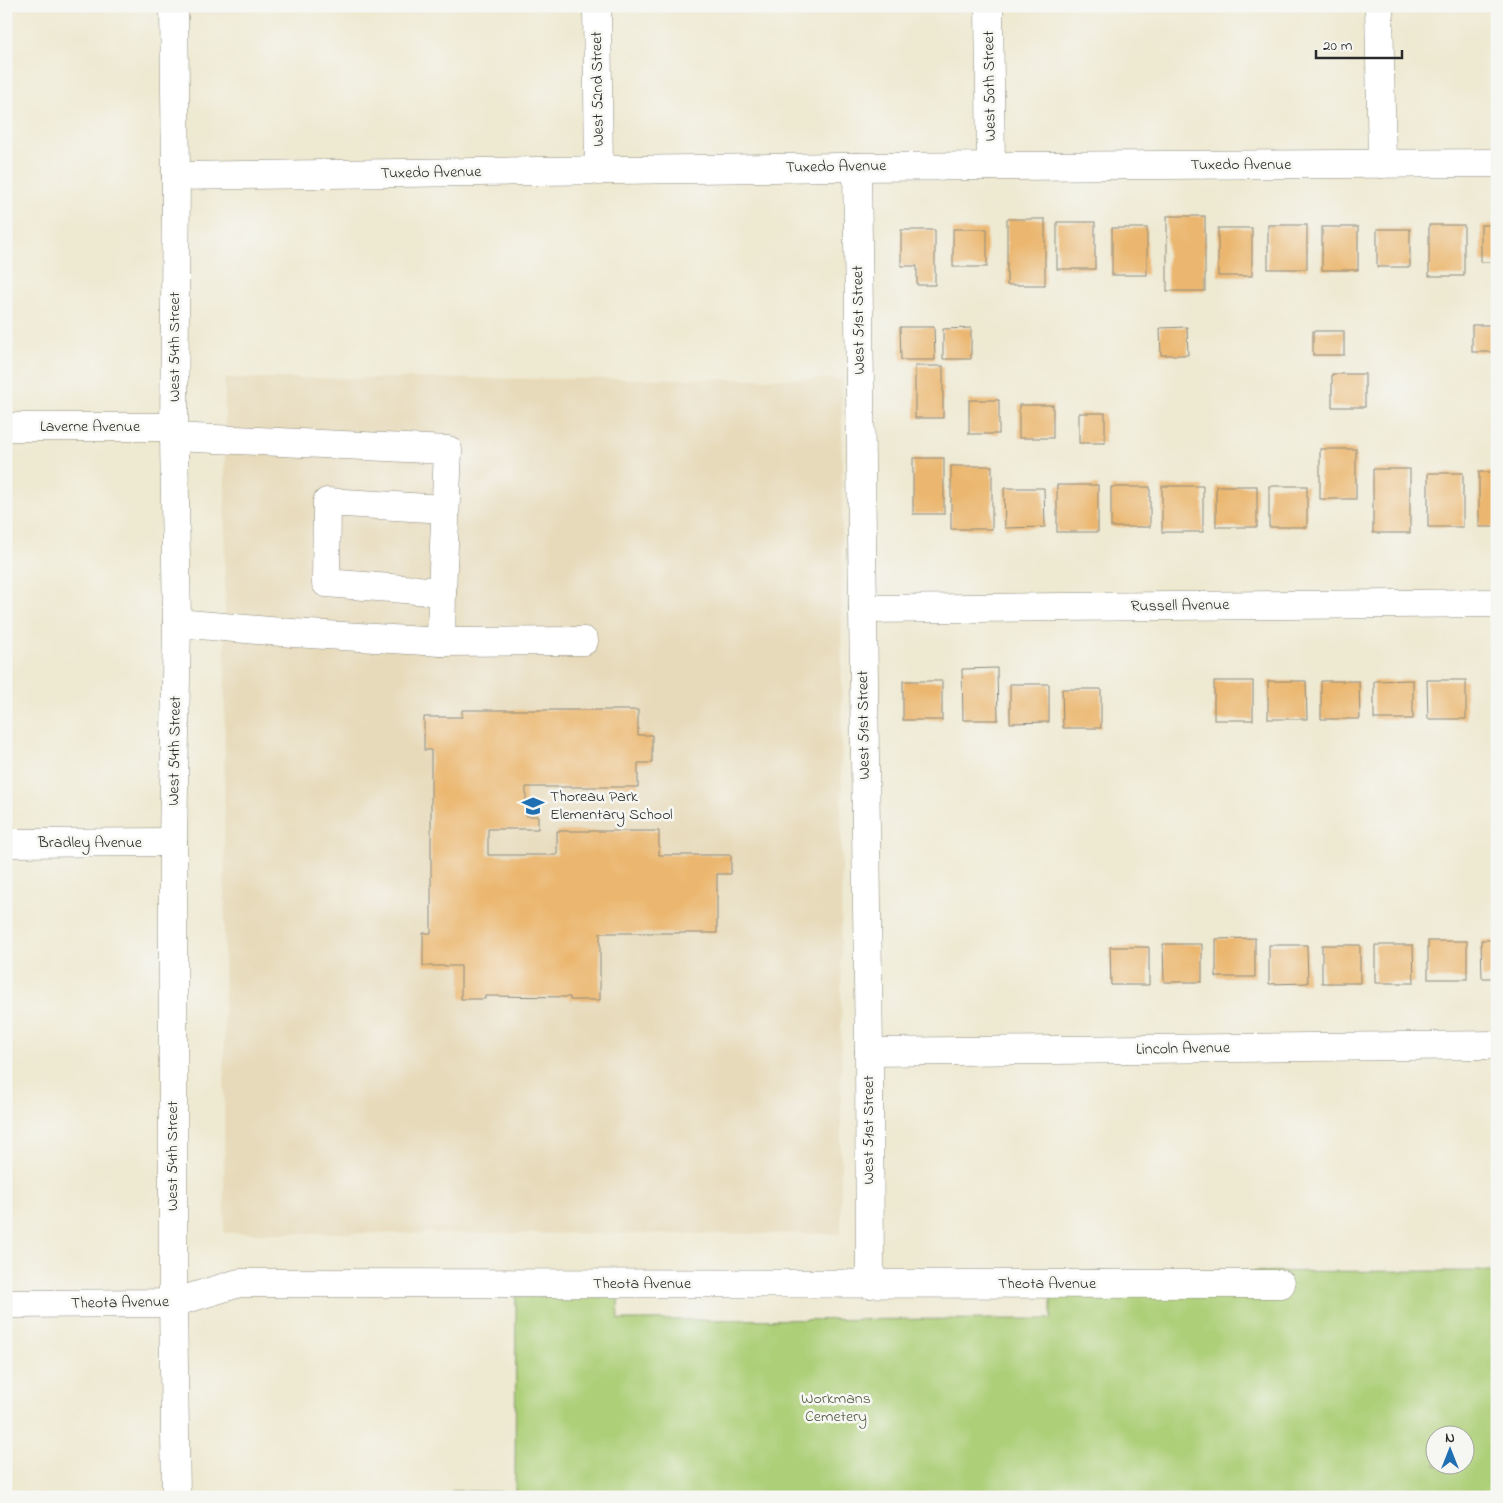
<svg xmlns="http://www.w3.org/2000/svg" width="1503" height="1503" font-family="'Indie Flower',sans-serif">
<rect width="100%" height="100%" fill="#f6f6f2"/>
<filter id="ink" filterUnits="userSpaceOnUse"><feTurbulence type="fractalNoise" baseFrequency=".02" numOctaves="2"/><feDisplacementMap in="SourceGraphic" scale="10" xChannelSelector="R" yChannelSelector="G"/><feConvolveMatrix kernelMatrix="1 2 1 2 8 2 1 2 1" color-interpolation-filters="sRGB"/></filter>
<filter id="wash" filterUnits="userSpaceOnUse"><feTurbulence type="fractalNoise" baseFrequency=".0096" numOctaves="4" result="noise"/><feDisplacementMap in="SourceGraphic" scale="20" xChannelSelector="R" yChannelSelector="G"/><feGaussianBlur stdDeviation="1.12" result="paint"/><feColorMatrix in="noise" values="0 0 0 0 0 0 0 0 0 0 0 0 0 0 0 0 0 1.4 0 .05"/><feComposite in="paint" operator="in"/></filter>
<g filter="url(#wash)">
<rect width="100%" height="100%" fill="#eee9d1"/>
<path fill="#e7daba" d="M225 378 842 379 841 1234 224 1233Z"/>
<path fill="#adcf78" stroke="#6c7d52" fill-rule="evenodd" d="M1497 1271V1497H452V1491L515 1492 516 1296 618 1297 619 1320 1051 1319V1272ZM1436 1436H1466V1466H1436Z"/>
<g id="blocks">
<g fill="#ebb76f">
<rect x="1167" y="216" width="38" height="75"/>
<rect x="1007" y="219" width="38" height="66"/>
<rect x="1057" y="222" width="38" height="47"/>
<rect x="1268" y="225" width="39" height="44"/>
<rect x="1429" y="225" width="35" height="51"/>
<rect x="1481" y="225" width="16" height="37"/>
<rect x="1322" y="227" width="36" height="43"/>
<rect x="1112" y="228" width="35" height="47"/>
<rect x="1218" y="228" width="34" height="48"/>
<rect x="953" y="229" width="34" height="38"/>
<rect x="1377" y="229" width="33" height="38"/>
<path d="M901 230H935V285H917V266H901Z"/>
<rect x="1472" y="325" width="25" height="27"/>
<path d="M900 327H934L935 360H901Z"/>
<path d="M1187 327 1188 355H1161L1160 328Z"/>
<path d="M971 328V359H943V329Z"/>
<rect x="1313" y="331" width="31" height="24"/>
<rect x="915" y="366" width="28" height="52"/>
<rect x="1332" y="374" width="33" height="33"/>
<rect x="969" y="400" width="30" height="34"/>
<rect x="1019" y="405" width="34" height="33"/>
<rect x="1079" y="413" width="26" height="30"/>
<rect x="1320" y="449" width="36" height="50"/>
<rect x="913" y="458" width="31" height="56"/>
<rect x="951" y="466" width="41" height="63"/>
<rect x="1373" y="469" width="37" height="64"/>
<rect x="1479" y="472" width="18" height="55"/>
<rect x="1428" y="473" width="35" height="54"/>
<rect x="1057" y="485" width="41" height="47"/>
<rect x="1162" y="486" width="41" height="46"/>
<rect x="1216" y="486" width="41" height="41"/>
<rect x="1269" y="486" width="38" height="41"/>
<rect x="1111" y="487" width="39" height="40"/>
<path d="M1004 488H1044L1045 527 1005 528Z"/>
<path d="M997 668 998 720H963L962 669Z"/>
<path d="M1413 680V719H1374V681Z"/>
<path d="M1427 680H1466V719H1428Z"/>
<rect x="903" y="681" width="39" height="39"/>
<rect x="1214" y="681" width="39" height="39"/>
<path d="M1268 681H1306L1307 719H1268Z"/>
<path d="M1321 681H1359L1360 719H1321Z"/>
<path d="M1010 684H1049V722L1010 723Z"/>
<path d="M1062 689H1101V728H1063Z"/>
<path d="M462 710H638V735H652V763H638V787H526V816H538V829H488V855H557V831H659V855H731V874H717V933H600V1000H570V997L485 996V999H461V966H423V933H431V750H424V717H462Z"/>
<path d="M1255 938V977H1216V939Z"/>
<path d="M1481 940H1497V978H1482Z"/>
<rect x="1428" y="941" width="39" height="38"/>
<path d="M1163 944H1202V982H1164Z"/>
<path d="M1269 945H1307L1308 983 1269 984Z"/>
<rect x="1322" y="945" width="38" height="38"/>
<path d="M1375 945H1413L1414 983H1375Z"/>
<path d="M1110 947H1149V985H1111Z"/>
</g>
</g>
</g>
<g filter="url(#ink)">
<use href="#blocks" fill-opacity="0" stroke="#8c8a7e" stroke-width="1"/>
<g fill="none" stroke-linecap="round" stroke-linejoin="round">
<g stroke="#8c8a7e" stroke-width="29">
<g id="minor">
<path d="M174 6 176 176 174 437 177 623 173 842V1303L176 1497"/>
<path d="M597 6 599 171"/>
<path d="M989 6 991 166"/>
<path d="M1379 6 1382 164"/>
<path d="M857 167 869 1052 870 1284"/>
<path d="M176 176 840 167 1497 163"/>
<path d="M6 427H174"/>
<path d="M174 437 448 450 442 592 441 642"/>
<path d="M442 592 326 583 327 502 445 509"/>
<path d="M863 609 1497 603"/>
<path d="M177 623 293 633 441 642 584 641"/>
<path d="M6 843 173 842"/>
<path d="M869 1052 1497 1045"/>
<path d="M6 1304 173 1303 239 1283 1281 1284"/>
</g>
</g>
<use href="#minor" stroke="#fff" stroke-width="28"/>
</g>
</g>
<defs>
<g id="school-bare" transform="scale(1.725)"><path d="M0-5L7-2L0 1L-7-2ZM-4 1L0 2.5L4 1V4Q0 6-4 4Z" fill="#1f6fb2" stroke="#f6f6f2" stroke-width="2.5" paint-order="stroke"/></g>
</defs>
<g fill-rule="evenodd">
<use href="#school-bare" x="533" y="806"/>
</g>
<g text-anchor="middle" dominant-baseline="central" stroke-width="5" stroke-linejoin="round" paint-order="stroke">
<g font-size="16" fill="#2b2b2b" stroke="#f6f6f2">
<text transform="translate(990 86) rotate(-91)">West 50th Street</text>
<text transform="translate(598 89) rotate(-91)">West 52nd Street</text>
<text x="1241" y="165">Tuxedo Avenue</text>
<text transform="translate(836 167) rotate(-1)">Tuxedo Avenue</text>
<text transform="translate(431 173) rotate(-1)">Tuxedo Avenue</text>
<text transform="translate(859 320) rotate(-91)">West 51st Street</text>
<text transform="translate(175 347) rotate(-90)">West 54th Street</text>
<text x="90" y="427">Laverne Avenue</text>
<text transform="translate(1180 606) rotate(-1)">Russell Avenue</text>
<text transform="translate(864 725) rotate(-91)">West 51st Street</text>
<text transform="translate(175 751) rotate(-89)">West 54th Street</text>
<text x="90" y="843">Bradley Avenue</text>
<text transform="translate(1183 1049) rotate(-1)">Lincoln Avenue</text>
<text transform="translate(869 1130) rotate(-90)">West 51st Street</text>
<text transform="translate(173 1156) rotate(-90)">West 54th Street</text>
<text x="642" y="1284">Theota Avenue</text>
<text x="1047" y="1284">Theota Avenue</text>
<text transform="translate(120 1303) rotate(-1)">Theota Avenue</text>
</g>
<g font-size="16" fill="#2b2b2b" stroke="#f6f6f2" text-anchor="start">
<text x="550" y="797">Thoreau Park<tspan x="550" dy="18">Elementary School</tspan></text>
</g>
<g font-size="16" fill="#525c42" stroke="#f6f6f2">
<text x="836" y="1399">Workmans<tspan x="836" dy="18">Cemetery</tspan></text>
</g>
</g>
<rect width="1503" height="1503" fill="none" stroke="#f6f6f2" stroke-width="25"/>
<g transform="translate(1450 1450)"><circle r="24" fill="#f6f6f2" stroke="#a5a5a2"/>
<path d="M0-4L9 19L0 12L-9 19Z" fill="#1f6fb2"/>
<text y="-8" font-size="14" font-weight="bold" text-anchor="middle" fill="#2b2b2b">N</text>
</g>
<path d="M1316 50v8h86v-8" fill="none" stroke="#2b2b2b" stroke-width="2.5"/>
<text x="1323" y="50" font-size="15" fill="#2b2b2b" stroke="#f6f6f2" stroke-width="4" paint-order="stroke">20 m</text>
</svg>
